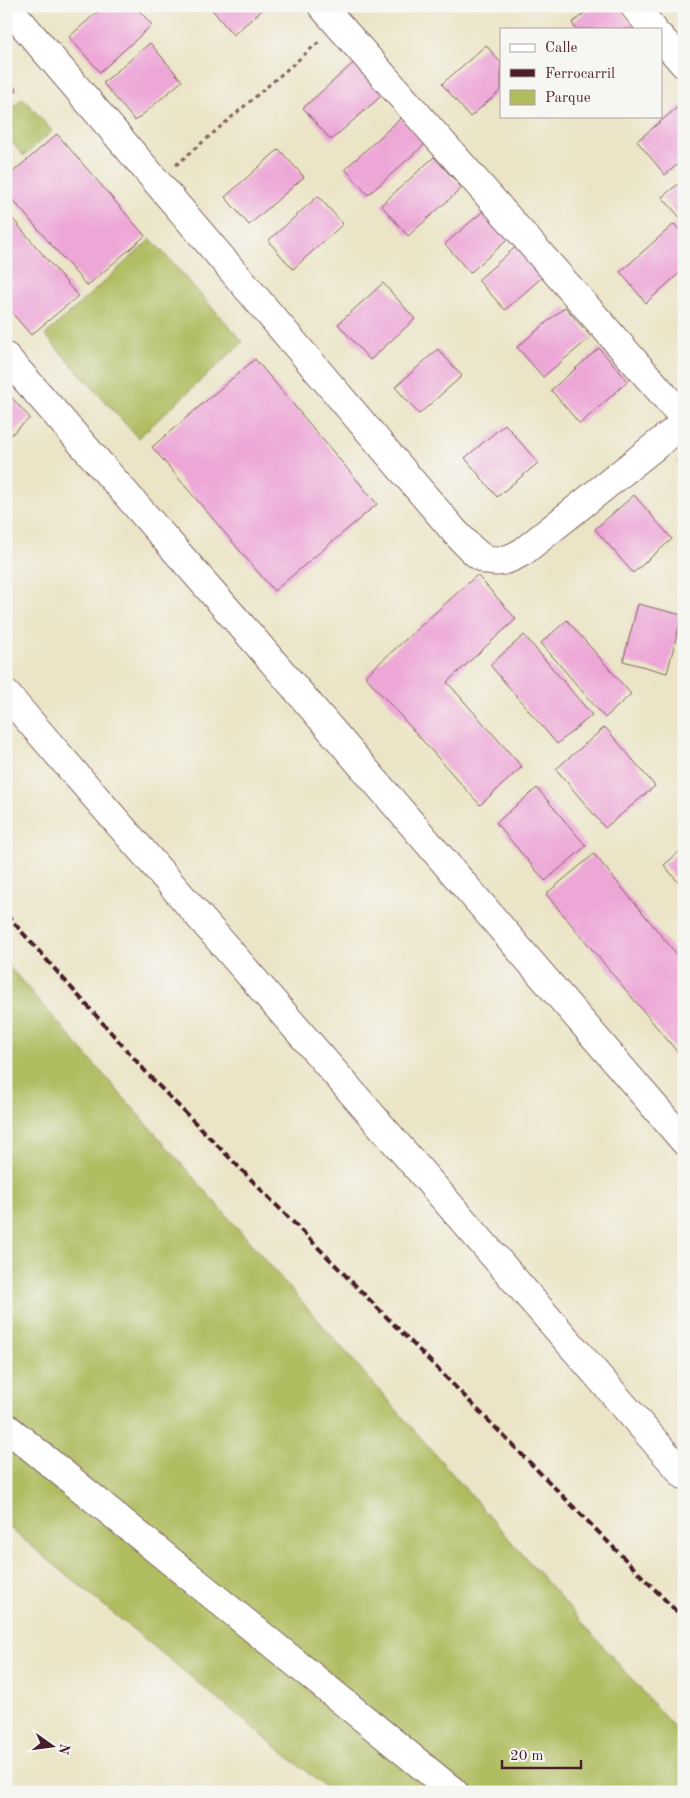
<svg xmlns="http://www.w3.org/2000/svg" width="690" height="1798" font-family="'Old Standard TT',serif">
<rect width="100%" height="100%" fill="#f6f6f2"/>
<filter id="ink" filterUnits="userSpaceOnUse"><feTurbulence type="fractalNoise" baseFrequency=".02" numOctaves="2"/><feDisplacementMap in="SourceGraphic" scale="10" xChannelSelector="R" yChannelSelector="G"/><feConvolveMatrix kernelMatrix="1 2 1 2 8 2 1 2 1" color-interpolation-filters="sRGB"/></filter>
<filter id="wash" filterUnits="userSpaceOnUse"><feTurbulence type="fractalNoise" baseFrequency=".0096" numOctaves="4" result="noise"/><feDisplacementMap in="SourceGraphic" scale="20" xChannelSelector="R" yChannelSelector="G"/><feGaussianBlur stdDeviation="1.12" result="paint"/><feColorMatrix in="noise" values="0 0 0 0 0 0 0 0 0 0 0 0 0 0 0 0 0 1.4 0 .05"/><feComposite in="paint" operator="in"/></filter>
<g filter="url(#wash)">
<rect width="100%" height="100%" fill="#ebe4c6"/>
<g fill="#afbc5e" stroke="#7c6e44">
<path d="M23 98 52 131 24 156 6 136V113Z"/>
<path d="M151 239 243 342 138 438 45 335Z"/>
<path d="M6 963 684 1739V1792H331L6 1525Z"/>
</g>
<g id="blocks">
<g fill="#eda7d7">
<path d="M104 6H135L152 25 100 72 69 37Z"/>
<path d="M209 6H267L233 35Z"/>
<path d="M593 6H617L636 29H576L572 23Z"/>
<path d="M150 43 182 81 135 121 103 83Z"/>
<path d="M486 45 501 63V90L470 117 442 84Z"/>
<path d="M359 58 387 91 331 140 303 108Z"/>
<path d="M6 78 17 90 6 99Z"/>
<path d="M684 102V159L665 175 637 141Z"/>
<path d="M401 118 425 144 368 195 345 169Z"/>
<path d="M57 134 145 236 87 286 6 192V178Z"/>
<path d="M279 149 304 177 249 225 225 197Z"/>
<path d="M434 157 462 188 408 236 381 205Z"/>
<path d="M684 179V222L662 197Z"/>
<path d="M318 196 343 224 293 269 268 241Z"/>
<path d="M490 205 514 234 470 273 445 244Z"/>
<path d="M6 211 78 296 31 335 6 306Z"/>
<path d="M674 224 684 235V269L646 303 620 272Z"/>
<path d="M520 243 547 273 505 310 478 280Z"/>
<path d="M383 283 415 319 370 360 338 324Z"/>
<path d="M565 307 591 337 543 377 517 347Z"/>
<path d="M599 348 628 381 580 424 551 390Z"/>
<path d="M438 349 462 376 419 414 395 387Z"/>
<path d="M255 359 377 504 274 591 152 447Z"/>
<path d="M6 391 30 418 6 439Z"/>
<path d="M505 424 538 463 497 497 465 458Z"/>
<path d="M683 444 684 445V465L677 463Z"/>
<path d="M634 495 672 539 633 573 595 529Z"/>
<path d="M477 575 516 619 447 682 522 767 480 805 365 676Z"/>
<path d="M638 604 682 615 667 673 623 661Z"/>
<path d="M567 620 631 694 605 718 541 643Z"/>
<path d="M524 635 592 715 557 744 490 665Z"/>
<path d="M605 727 655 786 605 828 556 769Z"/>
<path d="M537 788 586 846 545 881 496 823Z"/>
<path d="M684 848V889L664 865Z"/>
<path d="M594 854 684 963V1060L546 894Z"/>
</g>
</g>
</g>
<g filter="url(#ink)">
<use href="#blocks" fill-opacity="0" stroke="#826461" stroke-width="1"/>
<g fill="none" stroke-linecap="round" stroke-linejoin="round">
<g stroke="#826461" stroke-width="30">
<g id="minor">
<path d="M7 6 455 532C480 558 489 573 524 551L684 423"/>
<path d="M322 6 684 418"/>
<path d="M634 6 653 29"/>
<path d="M661 38 684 64"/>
<path d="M6 357 254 640 684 1141"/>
<path d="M6 694 684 1475"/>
<path d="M6 1427 454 1792"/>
</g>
</g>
<path stroke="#826461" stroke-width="3" stroke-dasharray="4 4" stroke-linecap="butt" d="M176 165 319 42"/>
<use href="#minor" stroke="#fff" stroke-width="28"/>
<path stroke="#4a1f2b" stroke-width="4" stroke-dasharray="8 4" stroke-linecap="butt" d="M6 914 154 1081 684 1619"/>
</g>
</g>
<rect width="690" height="1798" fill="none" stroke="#f6f6f2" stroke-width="25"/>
<rect x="500" y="28" width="162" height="90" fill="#f6f6f2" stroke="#b1a0a2"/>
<rect x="510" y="44" width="25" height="8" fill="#ffffff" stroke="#b1a0a2"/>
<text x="545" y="52" font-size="15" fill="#4a1f2b">Calle</text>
<rect x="510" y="69" width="25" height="8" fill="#4a1f2b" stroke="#b1a0a2"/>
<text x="545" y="78" font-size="15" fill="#4a1f2b">Ferrocarril</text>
<rect x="510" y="90" width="25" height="15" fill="#afbc5e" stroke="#b1a0a2"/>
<text x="545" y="102" font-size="15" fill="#4a1f2b">Parque</text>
<g transform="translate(52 1746) rotate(104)" stroke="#f6f6f2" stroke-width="4" paint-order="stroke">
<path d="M0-4L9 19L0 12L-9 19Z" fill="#4a1f2b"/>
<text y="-8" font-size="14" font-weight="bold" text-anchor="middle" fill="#4a1f2b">N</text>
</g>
<path d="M502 1760v8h79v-8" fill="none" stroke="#4a1f2b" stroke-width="2.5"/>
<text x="510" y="1760" font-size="15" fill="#4a1f2b" stroke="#f6f6f2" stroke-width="4" paint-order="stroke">20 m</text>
</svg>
